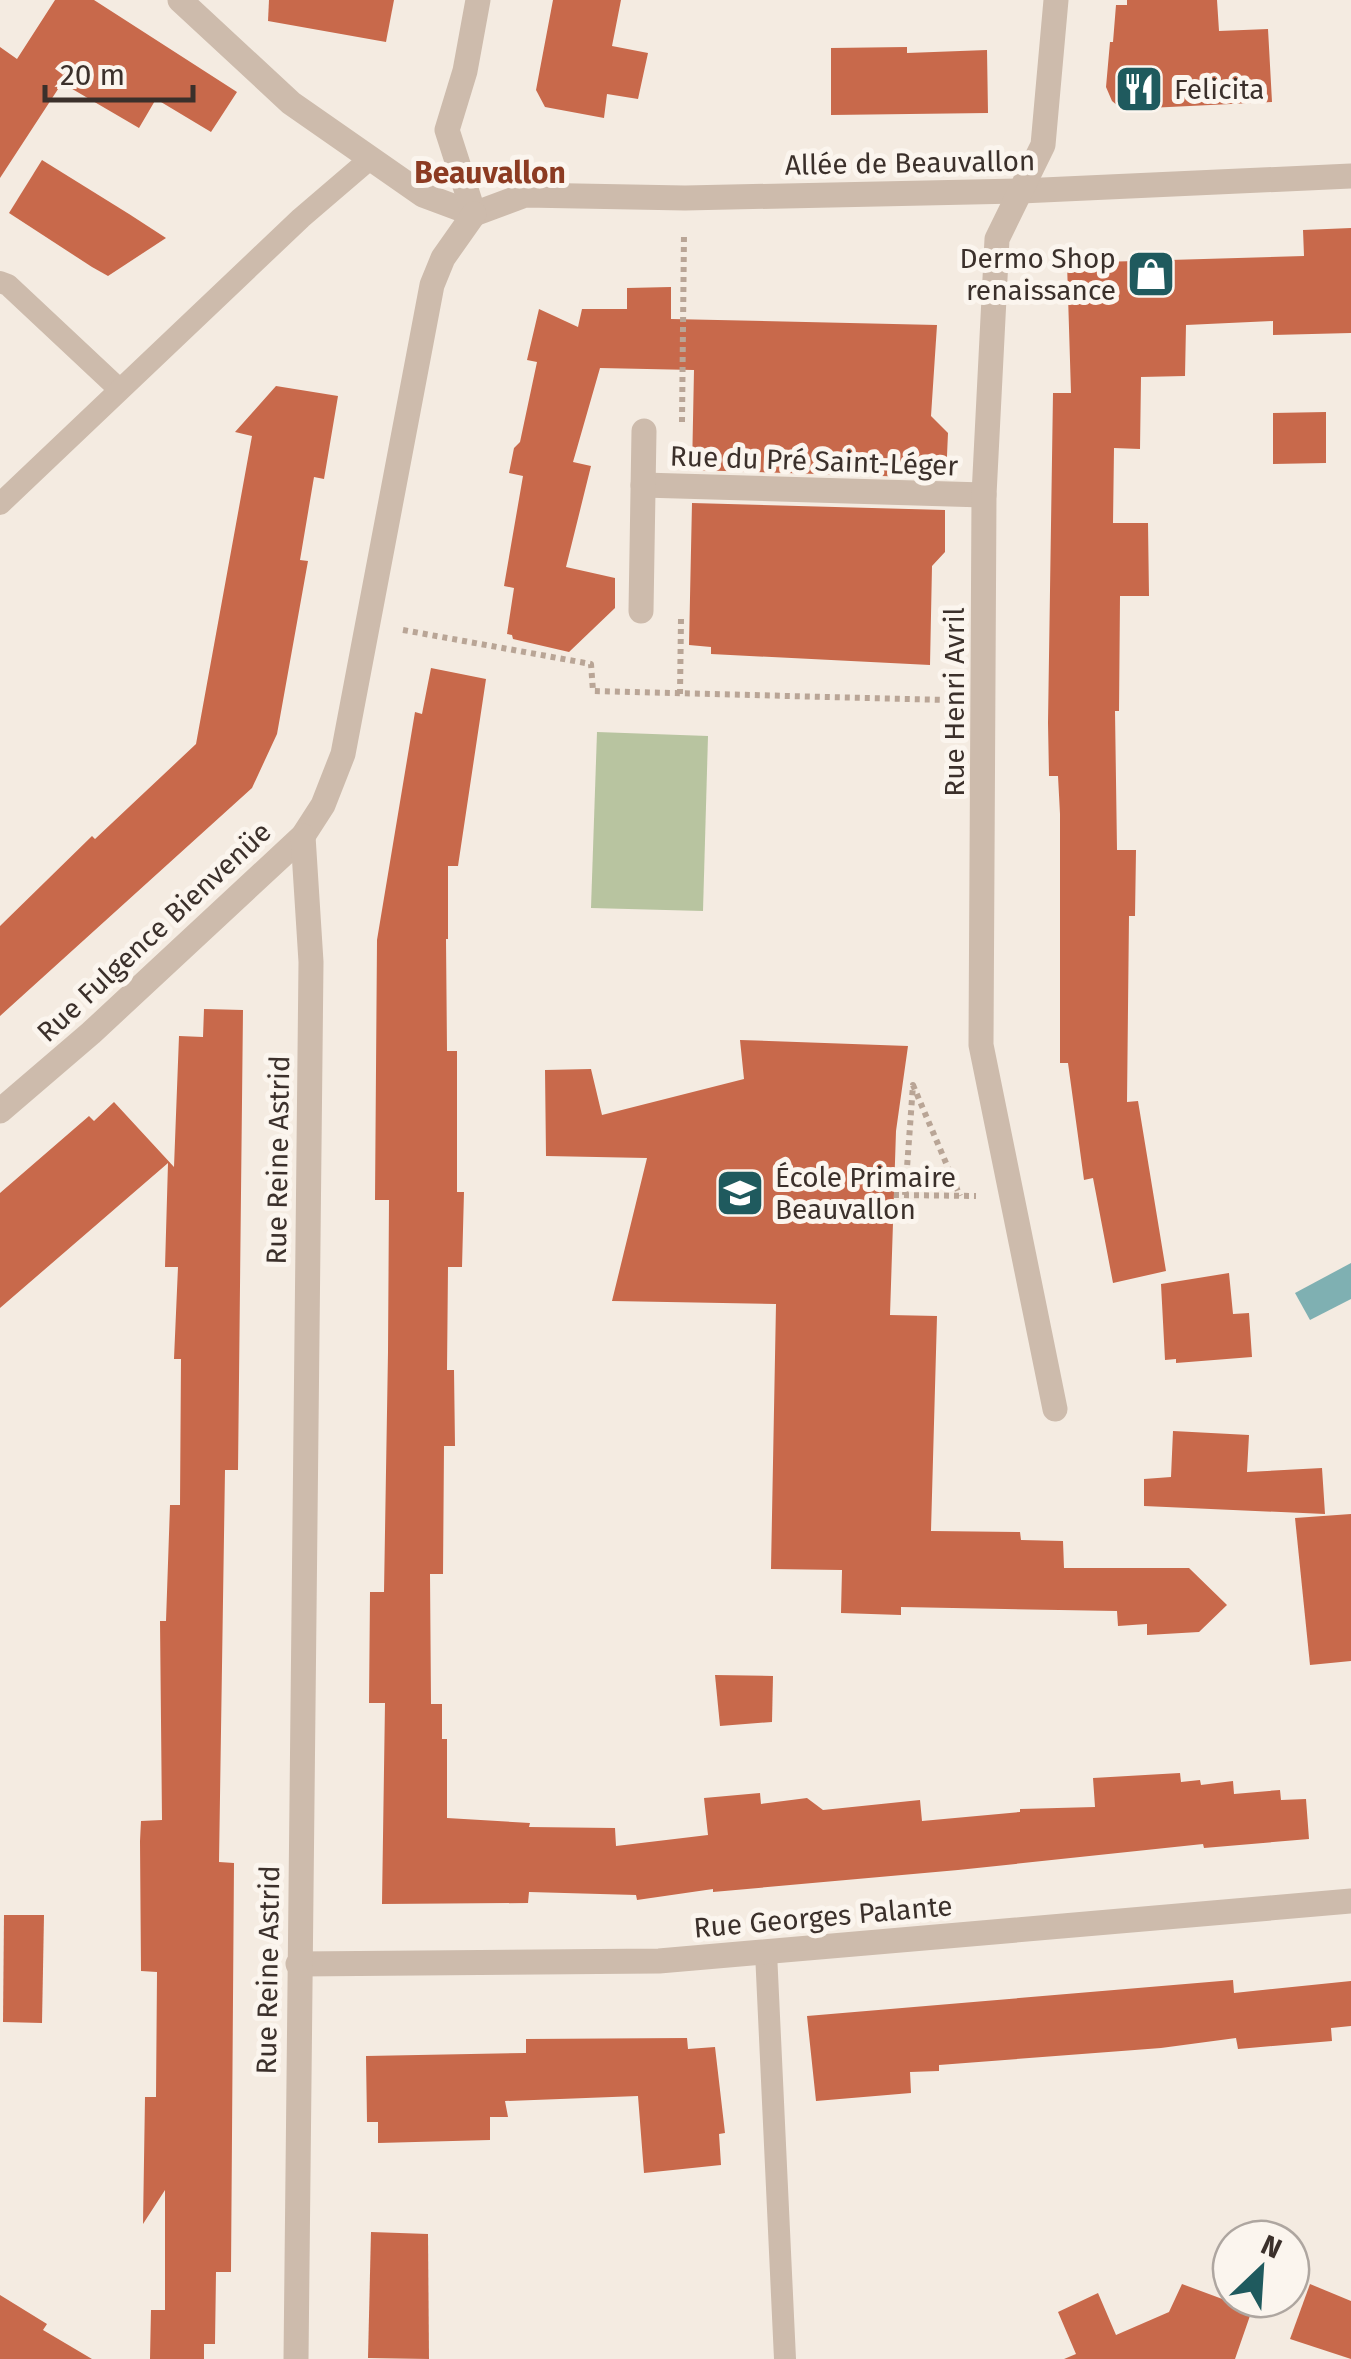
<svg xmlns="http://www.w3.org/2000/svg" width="1351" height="2359" font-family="'Fira Sans',sans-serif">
<rect width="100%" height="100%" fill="#f4ebe1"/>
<path fill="#b8c4a0" d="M597 732 708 736 703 911 591 908Z"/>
<path fill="#7fb0b2" d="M1351 1263V1299L1310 1320 1295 1293Z"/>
<g fill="#c8694b">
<path d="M55 0H94L237 92 211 132 156 99 139 128 62 83 0 178V47L17 59Z"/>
<path d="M269 0H394L386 42 268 21Z"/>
<path d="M553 0H621L612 46 648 53 638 99 607 94 604 118 545 107 536 90Z"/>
<path d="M1127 0H1217L1219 31 1268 29 1272 102 1128 109 1118 106 1112 101 1106 87 1110 42H1113L1116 5H1127Z"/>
<path d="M907 47V53L987 50 988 113 831 115V48Z"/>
<path d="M42 160 129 214 166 238 108 276 92 267 9 213Z"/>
<path d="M1351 228V333L1273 335V321L1186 325 1185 376 1141 377 1140 449 1114 448 1113 523H1148L1149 596H1120L1119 711H1115L1117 850H1136L1135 916H1129L1127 1102 1138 1101 1166 1271 1113 1283 1093 1178 1084 1180 1068 1063H1060V814L1058 776H1049L1048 723 1053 393H1071L1067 263 1304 256 1303 230Z"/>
<path d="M671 287V319L937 325 931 416 948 433 946 478 692 470 694 370 600 368 573 462 591 466 566 567 615 578V608L569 652 513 639 512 635 507 634 514 588 504 586 523 476 509 473 514 448 520 442 537 362 527 360 539 309 578 327 582 309H627V288Z"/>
<path d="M276 386 338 396 324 479 314 477 300 560 308 561 277 734 252 788 0 1016V926L92 836 95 839 196 744 252 436 235 432Z"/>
<path d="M1326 412V463L1273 464V413Z"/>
<path d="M692 503 945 510V552L932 566 930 665 711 654V647L689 645Z"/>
<path d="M431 668 486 679 458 866H448V939H446L447 1051H457V1192H464L462 1267H448L447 1370H454L455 1446H444L443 1574H430L431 1704H442V1739H447V1818L530 1823 529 1827 615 1828 616 1846 708 1835 704 1798 760 1793 761 1804 807 1798 823 1810 920 1800 922 1821 1020 1812V1809L1095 1807 1093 1778 1180 1773 1181 1782 1200 1780 1201 1785 1233 1781 1234 1794 1280 1790 1281 1800 1306 1799 1309 1839 1204 1848 1203 1844 958 1870 713 1892V1889L637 1900 636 1895 529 1892 528 1903 382 1904 385 1703H369L370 1592H384L388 1352 389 1200H375L377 940 415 712 422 714Z"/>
<path d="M204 1009 243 1010 238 1470H225L219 1862 234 1863 231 2272H216L215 2344H204V2359H150L151 2310H165V2190L143 2224 145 2097H156L157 1972 141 1971 140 1841 141 1821 162 1820 160 1621H166L170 1505H180L181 1359H174L178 1267H165L168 1163 0 1308V1193L89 1116 94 1121 114 1102 174 1167 179 1036 203 1037Z"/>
<path d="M740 1040 908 1046 896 1131 890 1315 937 1316 931 1531 1020 1532 1021 1540 1063 1541 1064 1568H1189L1227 1605 1199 1632 1147 1635V1624L1118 1626 1117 1611 901 1607V1615L841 1613 842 1570 771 1569 776 1304 612 1301 647 1158 546 1156 545 1070 591 1069 602 1115 744 1079Z"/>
<path d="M1229 1273 1233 1314 1249 1313 1252 1357 1176 1363V1359L1165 1360 1161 1284Z"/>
<path d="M1173 1431 1249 1435 1247 1472 1322 1468 1325 1514 1144 1506V1479L1171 1477Z"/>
<path d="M1351 1514V1661L1310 1665 1295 1518Z"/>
<path d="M715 1675 773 1676 772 1722 720 1726Z"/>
<path d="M4 1915H44L42 2023 3 2022Z"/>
<path d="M1233 1980 1234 1993 1351 1981V2026L1331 2028 1332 2041 1238 2049 1236 2038 1161 2048 939 2065V2071L910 2072 911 2093 816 2101 807 2016Z"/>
<path d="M687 2038 688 2049 715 2047 725 2133 719 2134 721 2165 644 2173 638 2096 505 2101 508 2117H490V2140L378 2143V2122H367L366 2056 526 2053V2039Z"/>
<path d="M371 2232 428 2234 429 2359 368 2358Z"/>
<path d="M1182 2284 1252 2310 1235 2359H1064L1076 2354 1058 2312 1098 2293 1116 2335 1169 2312Z"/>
<path d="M1310 2284 1351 2301V2359L1290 2339Z"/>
<path d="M0 2295 47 2324 43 2330 92 2359H0Z"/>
</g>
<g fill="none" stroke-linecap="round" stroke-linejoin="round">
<g stroke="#b9a596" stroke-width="6" stroke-dasharray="5 5" stroke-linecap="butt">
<path d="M682 422 684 234"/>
<path d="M403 630 591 664 593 691 947 700"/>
<path d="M680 694 681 619"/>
<path d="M894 1195 976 1196"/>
<path d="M905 1195 913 1085 960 1196"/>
</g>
<g stroke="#cdbbac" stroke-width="22">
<path d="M0 282 8 285 119 389"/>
<path d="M0 504 301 218 371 158"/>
<path d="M766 1952 785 2359"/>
</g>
<g stroke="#cdbbac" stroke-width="25">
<path d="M180 0 291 103 423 195 474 214"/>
<path d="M474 214 525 195 685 198 1021 191 1351 176"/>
<path d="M474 214 447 130 465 71 478 0"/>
<path d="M643 485 984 495"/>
<path d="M641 611 644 431"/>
<path d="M0 1111 91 1033 303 836 323 805 343 754 432 285 443 258 474 214"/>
<path d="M1055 1409 981 1045 984 495 997 239 1043 145 1056 0"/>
<path d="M298 1964 659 1961 1351 1901"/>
<path d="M296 2359 311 962 303 836"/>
</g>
</g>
<defs>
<g id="restaurant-square" transform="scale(2.5)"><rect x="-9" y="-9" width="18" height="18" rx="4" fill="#1f5a5e" stroke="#fbf5ee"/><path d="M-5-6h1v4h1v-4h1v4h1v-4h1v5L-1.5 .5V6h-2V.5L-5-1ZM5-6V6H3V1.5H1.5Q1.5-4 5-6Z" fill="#fff"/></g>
<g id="shop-square" transform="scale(2.5)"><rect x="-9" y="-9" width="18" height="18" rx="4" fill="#1f5a5e" stroke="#fbf5ee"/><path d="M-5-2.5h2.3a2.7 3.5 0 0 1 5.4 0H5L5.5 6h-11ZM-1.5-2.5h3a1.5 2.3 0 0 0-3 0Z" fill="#fff"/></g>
<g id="school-square" transform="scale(2.5)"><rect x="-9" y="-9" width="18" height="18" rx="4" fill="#1f5a5e" stroke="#fbf5ee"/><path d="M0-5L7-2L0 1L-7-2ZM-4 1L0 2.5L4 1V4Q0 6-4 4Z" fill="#fff"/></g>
</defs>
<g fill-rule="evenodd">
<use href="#restaurant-square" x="1139" y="89"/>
<use href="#shop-square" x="1151" y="274"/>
<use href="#school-square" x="740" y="1193"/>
</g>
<g text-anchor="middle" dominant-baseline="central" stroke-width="10" stroke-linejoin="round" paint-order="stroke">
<g font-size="28" fill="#3b302b" stroke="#fbf5ee" text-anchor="start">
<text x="1174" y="89">Felicita</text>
<text x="1116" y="258" text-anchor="end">Dermo Shop<tspan x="1116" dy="32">renaissance</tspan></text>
<text x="775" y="1177">École Primaire<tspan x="775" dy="32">Beauvallon</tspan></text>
</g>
<g font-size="28" fill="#3b302b" stroke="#fbf5ee">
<text transform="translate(910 163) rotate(-1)">Allée de Beauvallon</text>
<text transform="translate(814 461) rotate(2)">Rue du Pré Saint-Léger</text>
<text transform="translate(954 702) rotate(-90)">Rue Henri Avril</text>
<text transform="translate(154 932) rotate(-43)">Rue Fulgence Bienvenüe</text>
<text transform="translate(278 1160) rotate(-89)">Rue Reine Astrid</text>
<text transform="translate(823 1917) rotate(-5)">Rue Georges Palante</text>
<text transform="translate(268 1970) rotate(-89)">Rue Reine Astrid</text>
</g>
<g font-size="30" font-weight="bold" fill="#8c3b22" stroke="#fbf5ee">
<text x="490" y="173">Beauvallon</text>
</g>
</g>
<g transform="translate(1261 2269) rotate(25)"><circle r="48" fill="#fbf5ee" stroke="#aea6a0" stroke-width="2.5"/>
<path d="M0-8L18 38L0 25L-18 38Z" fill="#1f5a5e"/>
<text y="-15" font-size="28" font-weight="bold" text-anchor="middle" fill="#3b302b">N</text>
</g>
<path d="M45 85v15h148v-15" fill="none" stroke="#3b302b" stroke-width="5"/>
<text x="60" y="85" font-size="30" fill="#3b302b" stroke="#fbf5ee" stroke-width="8" paint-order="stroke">20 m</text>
</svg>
